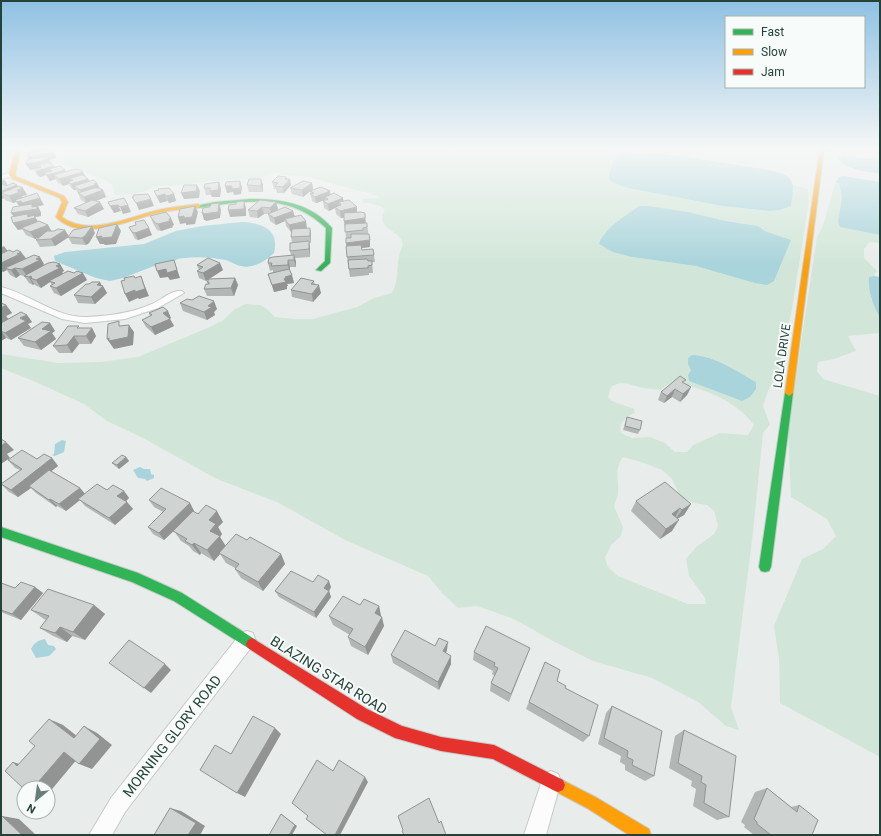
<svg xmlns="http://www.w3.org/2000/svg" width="881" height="836" font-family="Roboto,sans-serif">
<rect width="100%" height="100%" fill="#e8edeb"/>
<g fill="#d1e6d8" fill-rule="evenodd">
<path d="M65 148H419L455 153 464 148H600L602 151 617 154 609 173 614 183 628 188 723 206 770 211 791 206 793 185 808 189 809 201 792 309 779 370 768 391 763 406 770 424 763 433 753 532 731 707 739 730 726 726 698 702 652 678 593 661 553 641 514 619 477 606 458 608 442 593 428 576 345 540 277 502 217 479 143 438 107 421 84 404 31 380 1 368V354L58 363 100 362 138 357 205 329 222 321 235 309 246 304 260 305 267 309 275 317 294 319H313L357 307 374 298 392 293C401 276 394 263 403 245 402 243 402 241 401 239 395 229 375 227 385 210L381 206 363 202V199L379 198V196L312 178 299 176 285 175 273 172 262 178 232 179 171 186H155L145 191 134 194 115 195C114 193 114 188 113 186 108 178 72 170 61 162ZM639 206 758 226 765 231 791 240 723 273 696 266 632 257 603 235 610 228ZM718 362 756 382 734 398 689 381 692 370 688 364ZM673 381C703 390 734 398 754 425L748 435 720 433 693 445 687 452H675L665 443 650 437 632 438 621 433C618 423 626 417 635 413L634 409 612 401 608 397 611 387C622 379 632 386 644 388 649 389 655 389 660 390ZM623 457 641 462 662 470 672 479 680 496 693 503 707 505 714 511 718 526 714 534 696 547 686 559 689 576 705 598 706 604H688L618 576 608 567 605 558 611 545 621 536 623 527 614 506C615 502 618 497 618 493 619 479 614 469 623 457Z"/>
<path d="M839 183 842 197 838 221 851 229 880 235V243L869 242 864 249V258L877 271 874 276 869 277 871 298 880 318V333L848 336 856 351 834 359 818 362 817 371 823 379 880 396V757L780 703 779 659 774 626 802 559 823 549 836 536 827 519 791 497 788 430 817 237 823 226 835 184Z"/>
</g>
<g fill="#a9d4db">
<path d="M622 152C663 152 703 160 744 166 755 168 779 170 788 177 796 183 792 197 791 206L779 210 770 211 723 206 628 188 614 183 609 179V173L617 154Z"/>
<path d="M843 156 880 160V173C868 173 846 169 838 159Z"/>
<path d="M843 176 880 182V235L840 227 838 221 842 197 839 183H836L839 177Z"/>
<path d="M639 206H648L687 212 726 221 758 226 765 231 791 240 774 281 767 285 755 283 696 266 632 257 613 252 599 244C606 226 625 217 639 206Z"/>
<path d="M242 222C262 223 280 229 274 253 263 263 250 271 235 264 232 263 229 261 226 260 211 257 193 256 177 259L176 260 154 266 123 278 110 281 96 278 55 261 54 256 65 252 144 244 176 231 202 226Z"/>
<path d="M874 276 880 277V318C873 305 868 292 869 277Z"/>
<path d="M692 355C715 356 736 371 756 382V389L750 397 742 401 689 381 688 375 691 370 688 364V358Z"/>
<path d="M62 440 66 441 64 452 55 456 52 455 54 454 55 444Z"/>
<path d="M140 467 144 469H150L151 474 154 475V478L147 481 145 479 138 478 133 470Z"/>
<path d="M45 639 48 645 54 646 56 649 49 656 36 658 31 649C34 643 38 640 45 639Z"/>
</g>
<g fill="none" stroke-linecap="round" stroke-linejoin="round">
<g stroke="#c5cac8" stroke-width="2">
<g id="street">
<path d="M12 173 14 174V176L1 179V175Z"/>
<path d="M1 287C30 294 56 318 87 317 109 316 132 313 152 304 161 300 173 289 182 291L184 293 158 308 125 319 85 323 62 319 1 293Z"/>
<path d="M247 631 253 633 255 639 253 645 125 812 112 835H89L111 798 241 633Z"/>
<path d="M551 771 558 774 561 781 546 835H524L544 774Z"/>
</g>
</g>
<g stroke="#c3cbc8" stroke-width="2">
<g id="fast">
<path d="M250 199C281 199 311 203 332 228L330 263 321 271 316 270 325 261 326 228C288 192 246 201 198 208L195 206 215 202Z"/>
<path d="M789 390 793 393 771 567 769 571 765 572 761 571 759 567 785 393Z"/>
<path d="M1 527 138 573 182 593 256 640 258 644 256 648 252 650 248 648 174 601 132 582 1 537Z"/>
</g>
</g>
<g stroke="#c3cbc8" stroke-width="2">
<g id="slow">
<path d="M21 148 15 175 17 177 64 196 68 202 62 217C89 237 129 217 158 210 171 207 185 206 198 204L201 206 198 208C185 209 171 210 158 213 130 220 81 243 56 217L62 202 60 198 13 179 9 175 16 149 1 151V149Z"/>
<path d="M820 148H824L793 393 789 396 785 393Z"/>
<path d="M558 778 597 798 649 829 651 835H629L587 808 553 790 551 785 553 780Z"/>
</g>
</g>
<g stroke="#c3cbc8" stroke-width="2">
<path id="jam" d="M252 638 367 709 402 726 441 737 494 745 563 780 565 785 563 790 558 792 553 790 493 759 441 751 395 738 357 719 248 648 246 644 248 640Z"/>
</g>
<use href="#street" fill="#fcfcfc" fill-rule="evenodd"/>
<use href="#fast" fill="#30b455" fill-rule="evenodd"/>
<use href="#slow" fill="#ff9f0a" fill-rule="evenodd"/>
<use href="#jam" fill="#e5322d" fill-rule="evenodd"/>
</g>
<g fill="#b2b6b5">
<path d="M30 148H48L56 156V158L49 160 51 163 55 167 65 170 66 172 85 176 90 181 97 183 100 189 103 190 106 197 96 201 104 209 88 217 78 214 74 208 86 203 81 200 78 193 76 190H74L71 188 69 184 63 186 57 182 56 179 50 181 48 179 46 175 40 177 37 175 34 169 30 170 26 164 29 159 31 152 30 150Z"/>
<path d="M286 177 287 179H290L291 185 284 193H277L276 189H274L272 182Z"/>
<path d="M1 179 5 180 8 185H17L18 187 27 195 22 196 23 198 44 205 38 206 41 213V216L35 217 38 221 48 225 51 231H54L65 230 69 236 95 233 89 243 86 245 72 244 68 237 55 246 40 247 36 240 40 237 35 239 26 235 22 229 18 230 13 223 14 217 19 206 16 202 13 203 5 200 4 198 2 199 1 198Z"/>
<path d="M261 179 263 185V192H249L247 185Z"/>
<path d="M219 182 221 189 220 197H212L211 195H206L204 188Z"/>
<path d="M312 183 313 189 312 190 330 195 357 207V213H365L366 223H367L370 247 361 248 362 250 373 249 375 262H372L373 273H369V275L350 277 348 264 347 257 346 238 344 217 341 218 336 214 335 208 329 211 324 208 323 201 325 200 316 203 312 201 310 191 303 197 292 194 290 188Z"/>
<path d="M154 191 174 194 176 201 169 203 167 201 160 203 157 198Z"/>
<path d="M276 202 278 209 277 210 293 211 295 216 307 228H310L311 235V243H309L310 248V257L295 258 296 262V267H290V270L294 283 287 284 288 286H287V289L274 292 268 274 273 272V270L270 271 268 263 291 255 290 251 292 243 291 237V232L286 226 285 221 276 225 270 221 268 214H264L258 218 250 217 248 210Z"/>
<path d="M150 216 174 225 172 226 173 227 161 231 157 230 153 223Z"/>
<path d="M129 227 152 235 138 240 135 239Z"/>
<path d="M1 245 7 251 21 252 26 258 44 264 43 265V266L60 264 64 271 62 272 63 273 87 280 61 296 54 293 50 286 52 285 50 282 41 288 35 285 34 284 33 285 29 283 24 276 20 275 16 278 10 275 7 270 3 272 1 271Z"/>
<path d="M197 265 223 270 209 279 235 278 238 285 234 296H207L204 289 208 284 207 282 209 279 206 281 199 278 197 271 199 270Z"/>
<path d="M314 281 315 285 321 293 313 302 292 297 291 290Z"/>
<path d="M102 285 107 293 95 304 78 303 74 295Z"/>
<path d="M1 303 6 305 12 313 6 316 8 319 27 315 32 322 28 324 31 328 11 340 6 338 1 341Z"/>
<path d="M180 303 217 309 214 312 215 315 207 320 183 311Z"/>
<path d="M149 313 171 318 170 319 174 326 155 335 146 327 142 320 150 316Z"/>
<path d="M50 323 55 331 52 333 56 339 41 350 24 346 18 338Z"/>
<path d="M80 328H92L96 336 91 344H79L72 353H59L53 346Z"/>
<path d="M684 383 691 387 687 395 680 402 672 397 664 403 658 400 661 392Z"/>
<path d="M627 417 640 430 638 434 623 430Z"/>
<path d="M126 457 129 461 119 469 115 466 112 463Z"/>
<path d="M52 458 58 466 51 471 80 488 85 494 107 490 124 491 129 498 126 501 133 509 115 525 85 506 80 500 66 511 57 506 56 507 36 493 31 488 18 497 9 492 1 484 20 470 15 468 8 460Z"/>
<path d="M149 500 190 503 194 511 193 512 198 514 223 522 218 527 222 534 220 537 226 546 247 540 281 554 285 564 263 591 241 578 235 569V568L226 563 220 554 214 561 201 553 200 555 193 551 189 546 181 541 174 531 164 540 153 534 148 527 163 512 154 507Z"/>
<path d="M636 501 691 504 684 515 677 519 672 531 660 539 631 511Z"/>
<path d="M1 583 15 588 35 587 43 593 21 620 1 612Z"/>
<path d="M331 587 329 591 331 597 316 618 279 597 275 591Z"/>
<path d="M94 605 105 614 85 640 72 636 67 642 53 636 40 628 46 620 44 619 31 610Z"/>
<path d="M360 605 379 606 381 616H380L384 626 368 655 351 646 348 637 350 635 333 625 329 616Z"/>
<path d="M435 646 447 650 446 653 451 656V664L439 690 393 663 391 655Z"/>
<path d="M530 648 509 702 490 691 491 683 495 676 492 674 493 671 473 660 474 652Z"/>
<path d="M545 662 557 681 565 688 589 736 583 742 526 709Z"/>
<path d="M612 706 654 776 645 781 625 770V765L620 762 621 756 598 744 606 713Z"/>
<path d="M684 730 729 817 717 820 693 806 696 789 691 786 692 781 669 768 675 736Z"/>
<path d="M767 788 791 807 799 805 812 835H754L744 827 745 825 741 822 755 792Z"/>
</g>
<g fill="#919493">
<path d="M46 148H48L50 150H53L56 156V158L49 160 51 163 41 167 38 165 40 168 30 170 26 164 32 163 28 157 33 156 30 150Z"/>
<path d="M54 166 58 172 65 170 68 176 54 175 56 179 50 181 47 175 44 173 46 175 40 177 36 171Z"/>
<path d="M83 172 86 178 73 180 70 178 72 183 68 182 69 184 63 186 59 179Z"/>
<path d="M286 177 287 182 290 179 291 185 284 193 283 187 285 179Z"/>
<path d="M88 179 92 185 74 186 76 190H74L71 184Z"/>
<path d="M261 179 263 185V192L261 186Z"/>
<path d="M5 180 8 187 1 190V182Z"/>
<path d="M240 181 242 187 241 194 234 195 233 192 227 193 225 186H232Z"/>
<path d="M219 182 221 189 220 197H212L210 191Z"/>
<path d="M97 183 100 189 83 196 80 190Z"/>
<path d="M312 183 313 189 303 197 302 190Z"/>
<path d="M17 185 19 190 23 188 27 195 22 196 24 199 13 203 9 196 1 193V191Z"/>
<path d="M197 185 200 191 199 198 184 199 181 193Z"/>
<path d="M103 190 106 197 87 204 84 197Z"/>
<path d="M330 191 331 198 325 197V200L316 203 315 197Z"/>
<path d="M1 193 4 198 2 199 1 197Z"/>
<path d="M165 194 167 201 160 203 157 196Z"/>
<path d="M174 194 176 201 169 203 166 196Z"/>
<path d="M40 198 44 205 38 206 41 213V216L35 217 38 222 21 228 22 229 18 230 13 223 16 220 11 213 21 209 17 202Z"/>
<path d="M343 198 344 204 339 202V206L329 211 328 204Z"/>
<path d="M151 199 154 206 139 210 136 203Z"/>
<path d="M244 201 246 208V216L230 217 228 210Z"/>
<path d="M100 202 104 209 88 217 85 211Z"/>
<path d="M276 202 278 209 272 215 270 208Z"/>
<path d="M219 203 221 210 220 218 206 221 205 220H204L202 213Z"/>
<path d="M118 205 121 211 114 213 110 206Z"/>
<path d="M128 205 131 212 123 214 120 207Z"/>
<path d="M195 206 198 212 195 224 186 225V223L180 224 178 217Z"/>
<path d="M262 207 264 214 258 218 257 211Z"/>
<path d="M357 207V214L341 218 340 211Z"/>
<path d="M293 211 295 218 285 219V221L276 225 274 218Z"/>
<path d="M171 218 174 225 172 226 173 227 161 231 158 224Z"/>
<path d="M365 218 366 225 345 228 344 221Z"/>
<path d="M306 221 307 228 291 232 289 225Z"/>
<path d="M117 224 121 231 116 244 105 245 104 244H100L96 237Z"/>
<path d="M48 225 52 232 35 239 30 232Z"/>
<path d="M92 226 95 233 89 243 86 245 82 238Z"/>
<path d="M149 228 152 235 138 240 135 233Z"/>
<path d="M310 228 311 235V243L310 236Z"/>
<path d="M65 230 69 237 55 246 51 239Z"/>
<path d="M370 240V247L347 250 346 243Z"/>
<path d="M309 241 310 248V257L309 249Z"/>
<path d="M4 246 9 253 1 257V248Z"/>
<path d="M21 252 26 259 5 268 7 270 3 272 1 269V263Z"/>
<path d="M294 255 296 262V267L294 260Z"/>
<path d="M40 257 44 264 43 265 44 268 27 276 22 269 36 259Z"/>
<path d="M174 260 180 278 170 280 168 277 160 278 157 271Z"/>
<path d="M288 260 290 267V272L288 265Z"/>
<path d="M220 263 223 270 206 281 203 273Z"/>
<path d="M60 264 64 271 62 272 64 275 49 281 50 282 41 288 36 280Z"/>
<path d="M15 268 20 275 16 278 11 270Z"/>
<path d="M83 273 87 280 61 296 56 288Z"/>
<path d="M292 275 294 283 287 284 288 286H287V289L274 292 272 285 284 279 285 277Z"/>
<path d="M31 276 33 279 30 278 34 284 33 285 29 277Z"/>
<path d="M141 276 144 284 149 296 139 299 138 298 129 302 125 294Z"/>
<path d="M235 278 238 285 234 296 231 288Z"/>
<path d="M100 282 102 286H103L107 293 95 304 91 297 97 285Z"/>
<path d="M319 285 321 293 313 302 312 294Z"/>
<path d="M214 301 217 309 214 312 215 315 207 320 204 312 208 306Z"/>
<path d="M6 305 12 313 6 316 9 320 1 325V308Z"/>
<path d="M168 311 171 318 168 319H170L174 326 155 335 151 327 163 313Z"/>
<path d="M27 315 32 322 28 324 31 328 11 340 5 333 20 318Z"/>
<path d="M50 323 55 331 52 333 56 339 41 350 35 342 42 329Z"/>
<path d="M129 325 134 332 133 345 114 349 107 339Z"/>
<path d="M92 328 96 336 91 344 86 336Z"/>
<path d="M1 331 6 338 1 341Z"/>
<path d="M74 336 79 344 72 353 67 345Z"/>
<path d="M691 387 687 395 680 402 683 394Z"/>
<path d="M675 389 672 397 664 403 667 396Z"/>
<path d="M6 442 14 450 7 454 10 458 1 464V446Z"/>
<path d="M126 457 129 461 119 469 117 465Z"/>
<path d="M52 458 58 466 31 487 29 486 31 488 18 497 11 490Z"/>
<path d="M80 488 86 495 78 499 80 500 66 511 59 504Z"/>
<path d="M124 491 129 498 123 504 117 496Z"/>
<path d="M50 499 57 506 56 507 49 500Z"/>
<path d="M127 502 133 509 115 525 109 518Z"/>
<path d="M190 503 194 511 164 540 159 533Z"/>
<path d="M691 504 684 515 675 520 682 510Z"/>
<path d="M680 508 674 519 672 514Z"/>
<path d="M217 511 223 522 218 527 222 534 220 537 226 547 214 561 207 550 210 531 209 520Z"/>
<path d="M679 520 672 531 660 539 666 529Z"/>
<path d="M194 543 201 553 200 555 192 545Z"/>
<path d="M281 554 285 564 263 591 258 582Z"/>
<path d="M329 581 331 587 329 591 331 597 316 618 314 612 324 588Z"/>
<path d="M35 587 43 593 21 620 12 614Z"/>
<path d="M94 605 105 614 85 640 73 632Z"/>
<path d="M379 606 381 616 377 622 375 613Z"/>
<path d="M382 617 384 626 368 655 365 647Z"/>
<path d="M60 627 72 636 67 642 55 633Z"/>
<path d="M448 642 447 650 443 659V651Z"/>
<path d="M451 656V664L439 690 438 682Z"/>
<path d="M165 664 171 670 151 693 144 688Z"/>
<path d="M49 719 63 725 87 744 74 738Z"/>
<path d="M84 726 97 733 112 745 92 769 79 764Z"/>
<path d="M275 728 281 734 245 797 237 793Z"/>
<path d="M64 752 78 758 48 794V788H33Z"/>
<path d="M13 762 29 767 17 766Z"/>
<path d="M365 777 368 782 340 835H335Z"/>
<path d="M170 808 181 811 205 826 200 835H188Z"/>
<path d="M281 814 297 826 292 835H289Z"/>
<path d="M2 816 19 819 36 835H22Z"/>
</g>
<g fill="#cfd4d2" stroke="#919493">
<path d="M30 148H46L30 150Z"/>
<path d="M45 150H53V152L28 157 29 152Z"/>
<path d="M48 157 47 159 43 160V161L26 164 28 159Z"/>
<path d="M49 162 54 166 36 171 34 169 41 167 38 165Z"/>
<path d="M60 166 65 170 47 175 44 173 52 171 49 169Z"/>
<path d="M75 169 80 170 83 172 59 179 54 175Z"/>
<path d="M83 175 88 179 71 184 68 182 73 180 70 178Z"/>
<path d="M278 176 286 177 285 179H290L283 187 275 186 278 183 272 182Z"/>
<path d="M249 179H261V186L247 185Z"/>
<path d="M94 180 97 183 94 184 95 185 80 190 74 186 90 181Z"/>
<path d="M240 181V188L232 189V186H225L226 182Z"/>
<path d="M303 181 312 183 302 190 290 188Z"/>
<path d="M219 182 218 190 210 191V188H204L205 184Z"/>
<path d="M13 183 17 185 1 191V185L2 184 6 186Z"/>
<path d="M184 185H197L196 191 181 193Z"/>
<path d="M19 186 23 188 17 190 19 191H18L20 192 9 196 1 193Z"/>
<path d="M321 187 330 191 315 197 310 194 314 193 310 191Z"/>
<path d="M94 188H99L103 190 84 197 78 193Z"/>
<path d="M169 188 174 194 166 196 165 194 157 196 154 191 159 190 158 189Z"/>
<path d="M37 193 40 198 22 203 21 201 17 202 15 200Z"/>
<path d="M334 193 343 198 328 204 323 201 328 199 325 197Z"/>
<path d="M148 194 151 199 136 203 132 197H134L133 195Z"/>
<path d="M124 198 128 205 120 207 118 205 110 206 108 202Z"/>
<path d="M92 200 100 202 85 211 74 208Z"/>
<path d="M260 200 276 202 270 208 262 207 257 211 248 210Z"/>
<path d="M349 200 357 207 340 211 335 207 341 205 339 202Z"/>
<path d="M244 201V209L228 210 229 205 236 204V202Z"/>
<path d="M219 203 218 212 203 214 204 213H202L203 208 210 207 211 204Z"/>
<path d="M32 204V207L37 206V209L11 213 13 207Z"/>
<path d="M195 206 192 217 184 218V216L178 217 180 209Z"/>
<path d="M285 207 293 211 274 218 268 214Z"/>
<path d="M166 212 171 218 169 219 170 221 158 224 155 223 150 216Z"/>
<path d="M361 212 365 213V218L344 221V213Z"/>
<path d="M27 214 28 217 34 215 35 218 13 223 11 217Z"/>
<path d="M301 215 306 221 289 225 285 219Z"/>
<path d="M144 220 149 228 135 233 132 232 129 227 136 225 135 222Z"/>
<path d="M39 221 48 225 30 232 21 228Z"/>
<path d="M367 223V227L363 228V230L345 232V224Z"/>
<path d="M117 224 112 237 101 238 102 236 96 237 99 228Z"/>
<path d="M92 226 85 236 82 238 68 237 73 230Z"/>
<path d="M310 228V236L291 237 292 229Z"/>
<path d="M58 229 65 230 51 239 36 240 47 231H54Z"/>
<path d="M351 234H369L370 240 346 243V238H351Z"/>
<path d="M309 241V249L290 251V243Z"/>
<path d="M361 245 362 250 373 249 374 255 347 257 346 246Z"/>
<path d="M9 250 13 252 17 250 21 252 17 254H20L1 263V254Z"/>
<path d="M34 255 40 257 36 259 40 260 22 269 15 268 11 270 5 268Z"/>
<path d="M294 255V260H288V265L271 266 272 263H268L269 258 273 257Z"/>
<path d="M208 258 220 263 203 273 197 271 203 267 197 265Z"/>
<path d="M367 259 368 261H372V265L368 266V268L349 269 348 260Z"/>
<path d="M174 260 177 270 167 273 166 269 157 271 155 264Z"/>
<path d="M54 262 60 264 56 266 60 268 36 280 30 278 32 277 31 276 29 277 24 276 48 263Z"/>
<path d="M289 269 292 275 285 277 286 278 284 279 286 282 272 285 268 274Z"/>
<path d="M68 271 74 273 77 271 83 273 56 288 50 286 55 283 49 281Z"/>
<path d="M134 276 135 278 141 276 145 289 135 292V290L125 294 121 281 125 280 124 278Z"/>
<path d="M235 278 231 288 204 289 206 284H209V282H207L209 279Z"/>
<path d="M301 278 314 281 311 284 319 285 312 294 291 290Z"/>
<path d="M92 282H100L97 285 103 286 91 297 74 295 86 284H89Z"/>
<path d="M199 296 214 301 208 306 212 307 204 312 180 303 187 299 192 300Z"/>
<path d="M1 303 6 305 1 308Z"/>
<path d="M163 307 168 311 163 313 170 319 151 327 142 320 152 315 149 313Z"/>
<path d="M21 312 27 315 20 318 26 321 5 333 1 331V323Z"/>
<path d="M119 321V326L129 325 128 337 109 341V338L107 339 108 324Z"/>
<path d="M42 322 50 323 42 329 51 331 35 342 18 338Z"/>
<path d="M68 326H79L77 328H92L86 336H74L67 345 53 346Z"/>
<path d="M680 376 686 380 682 382 691 387 683 394 675 389 667 396 661 392Z"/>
<path d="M627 417 642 421 640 430 625 426Z"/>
<path d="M1 439 6 442 1 446Z"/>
<path d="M22 450 37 459 44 454 52 458 11 490 1 484 22 469 8 460Z"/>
<path d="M122 455 126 457 117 465 112 463Z"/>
<path d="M49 470 80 488 59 504 50 499 49 500 29 486Z"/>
<path d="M665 482 691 504 682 510 680 508 672 514 679 520 666 529 636 501Z"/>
<path d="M97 484 107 490 113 485 124 491 117 496 127 502 109 518 78 499Z"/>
<path d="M161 488 190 503 159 533 148 527 166 509 149 500Z"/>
<path d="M206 505 217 511 209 520 216 524 210 531 220 536 207 550 194 543 192 545 185 541 187 539 173 531 193 511 198 514Z"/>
<path d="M236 534 247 540 250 537 281 554 258 582 235 569 239 564 219 553Z"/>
<path d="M291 571 313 582 318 575 329 581 324 588 329 591 314 612 275 591Z"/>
<path d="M21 582 35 587 12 614 1 610V583L15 588Z"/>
<path d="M48 589 94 605 73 632 60 627 55 633 40 628 49 616 31 610Z"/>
<path d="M343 596 360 605 364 599 379 606 375 613 382 617 365 647 348 637 353 629 329 616Z"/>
<path d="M486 626 530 648 511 694 491 683 498 668 494 666 495 663 474 652Z"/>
<path d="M405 630 435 646 439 638 448 642 443 651 451 656 438 682 391 655Z"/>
<path d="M129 640 165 664 144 688 109 663Z"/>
<path d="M545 662 560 670 557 681 566 686 565 688 598 705 589 736 529 702Z"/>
<path d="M612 706 662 731 654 776 632 765 633 760 627 757 628 751 604 738Z"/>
<path d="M253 716 275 728 237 793 200 770 215 745 231 754Z"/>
<path d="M49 719 74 738 84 726 100 739 79 764 64 752 33 788H24V789L5 771 13 762 17 766 35 746 29 741Z"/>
<path d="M684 730 736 756 729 817 704 803 706 785 701 782 702 776 678 763Z"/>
<path d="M317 760 333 771 339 760 365 777 335 835H327L306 819 308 816 292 803Z"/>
<path d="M767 788 797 812 799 805 818 820 812 835H771L757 824V822L754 819Z"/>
<path d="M429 798 439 823 441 821 446 835H404L402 831 403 830 398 816Z"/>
<path d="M170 808 196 823 188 835H154Z"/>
<path d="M281 814 295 825 289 835H269Z"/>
<path d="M2 816 22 835H1V817Z"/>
</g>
<linearGradient id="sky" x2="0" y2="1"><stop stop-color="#8fc1e3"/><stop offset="0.56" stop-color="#f5f7f6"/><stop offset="1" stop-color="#f5f7f6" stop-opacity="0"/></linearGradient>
<rect width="881" height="265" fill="url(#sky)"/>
<g text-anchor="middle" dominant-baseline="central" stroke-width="4" stroke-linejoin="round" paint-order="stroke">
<g font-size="12" fill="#24423a" stroke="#f7fbf9">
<text transform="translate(782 356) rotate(-82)">LOLA DRIVE</text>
</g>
<g font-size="14" fill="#24423a" stroke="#f7fbf9">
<text transform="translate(329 675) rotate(32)">BLAZING STAR ROAD</text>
<text transform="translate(172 736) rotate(-52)">MORNING GLORY ROAD</text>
</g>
</g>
<rect width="881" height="836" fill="none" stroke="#24423a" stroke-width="4"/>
<rect x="725" y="16" width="140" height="72" fill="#f7fbf9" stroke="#a3b1ad"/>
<rect x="733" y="29" width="20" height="6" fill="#30b455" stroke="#a3b1ad"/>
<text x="761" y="36" font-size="12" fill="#24423a">Fast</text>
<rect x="733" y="49" width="20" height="6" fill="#ff9f0a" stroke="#a3b1ad"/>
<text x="761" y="56" font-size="12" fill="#24423a">Slow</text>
<rect x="733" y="69" width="20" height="6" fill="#e5322d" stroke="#a3b1ad"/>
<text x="761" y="76" font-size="12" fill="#24423a">Jam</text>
<g transform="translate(36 800) rotate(209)"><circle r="19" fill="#f7fbf9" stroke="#a3b1ad"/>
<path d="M0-3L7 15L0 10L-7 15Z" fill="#697e78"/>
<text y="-6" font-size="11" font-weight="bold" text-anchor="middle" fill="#24423a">N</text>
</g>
</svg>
